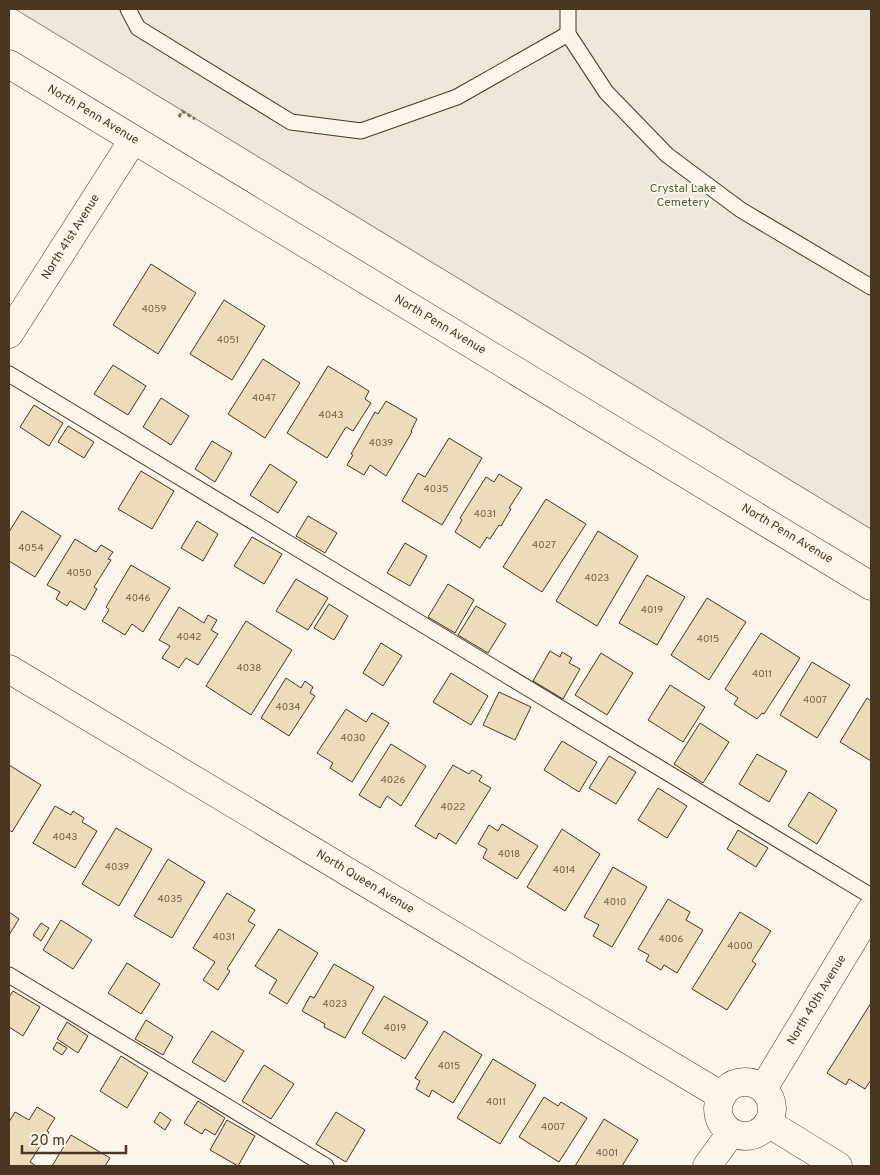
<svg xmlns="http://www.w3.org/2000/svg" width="880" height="1175" font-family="Overpass,sans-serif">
<rect width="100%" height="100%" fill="#fbf6e9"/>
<path fill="#ede6d9" stroke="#887966" d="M15 9H871V529Z"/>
<g fill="#ecdcbc" stroke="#4a3520">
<path d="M151 264 196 293 158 354 113 325Z"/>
<path d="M224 300 265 326 232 380 190 354Z"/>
<path d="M263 359 300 383 265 438 228 414Z"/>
<path d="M113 365 146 386 128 415 94 394Z"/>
<path d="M328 366 369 391 365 399 371 403 353 431 346 427 327 458 287 433Z"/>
<path d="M161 398 189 416 171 445 143 427Z"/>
<path d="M386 401 417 419 411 431 412 432 386 476 370 465 364 475 347 465 353 455 351 454 375 412 378 414Z"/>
<path d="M34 405 63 423 49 446 20 427Z"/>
<path d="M68 426 94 442 84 458 58 442Z"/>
<path d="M449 438 482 458 442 525 402 501 418 473 425 477Z"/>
<path d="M212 441 232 453 215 482 195 469Z"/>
<path d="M270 464 297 482 278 513 250 495Z"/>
<path d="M141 471 174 491 152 529 118 509Z"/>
<path d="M499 474 522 488 509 508 511 509 501 526 499 525 490 539 487 537 480 548 455 532 462 520 460 518 486 477 494 482Z"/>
<path d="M546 499 586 524 542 592 503 567Z"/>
<path d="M22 511 61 536 35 577 9 561V532Z"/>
<path d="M308 516 337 533 325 553 296 536Z"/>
<path d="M197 521 218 534 203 561 181 548Z"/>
<path d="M598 531 638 556 597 626 556 601Z"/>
<path d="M252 537 282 554 264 584 234 566Z"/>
<path d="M75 539 96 552 101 545 113 552 108 559 111 560 94 587 97 589 85 610 70 601 67 606 56 599 60 592 47 585Z"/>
<path d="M405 543 427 556 410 586 387 573Z"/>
<path d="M131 565 170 588 143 632 132 624 125 635 102 621 109 610 106 607Z"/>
<path d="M647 575 685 597 657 645 619 623Z"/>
<path d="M296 579 328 598 308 630 276 611Z"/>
<path d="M448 584 474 600 455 633 428 617Z"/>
<path d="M707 598 746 622 709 680 671 655Z"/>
<path d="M329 604 348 616 334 640 314 628Z"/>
<path d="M476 606 506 624 488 653 458 635Z"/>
<path d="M179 607 204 623 208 615 217 620 211 630 218 634 198 665 186 658 179 668 162 658 170 646 159 640Z"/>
<path d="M246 621 292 650 251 715 206 686Z"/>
<path d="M761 633 800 658 764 714 762 713 757 719 734 704 738 698 725 689Z"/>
<path d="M381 643 402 656 383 686 363 673Z"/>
<path d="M550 651 560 657 562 652 572 658 569 663 580 669 563 699 533 681Z"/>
<path d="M601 653 633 673 607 715 575 695Z"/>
<path d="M812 662 850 685 817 738 780 715Z"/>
<path d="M451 673 488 696 471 725 433 702Z"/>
<path d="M286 678 301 688 305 681 313 687 310 693 315 696 289 736 261 718Z"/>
<path d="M670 685 705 707 683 742 648 720Z"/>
<path d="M499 692 531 707 515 740 483 725Z"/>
<path d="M867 698 871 701V761L840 742Z"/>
<path d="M346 709 366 722 372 713 389 723 352 782 330 768 333 763 317 753Z"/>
<path d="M700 723 729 742 703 783 674 764Z"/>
<path d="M562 741 597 762 579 792 544 770Z"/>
<path d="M391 744 426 766 401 806 387 796 380 808 359 795Z"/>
<path d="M757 754 787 771 769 802 739 784Z"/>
<path d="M609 756 636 772 616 804 589 788Z"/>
<path d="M9 765 41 785 12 832 9 830Z"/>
<path d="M453 765 469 774 472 770 482 776 479 781 491 788 456 844 439 833 436 839 415 826Z"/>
<path d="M658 788 687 806 667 838 638 820Z"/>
<path d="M809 792 837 810 817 844 788 826Z"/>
<path d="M55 806 71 815 73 811 84 818 82 822 97 831 75 868 33 843Z"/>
<path d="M502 824 538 846 517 879 483 858 487 849 478 844 489 825 498 831Z"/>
<path d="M116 828 152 849 119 906 82 884Z"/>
<path d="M562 829 600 854 565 911 527 887Z"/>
<path d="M738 830 768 848 756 867 727 849Z"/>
<path d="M168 859 205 882 172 938 134 916Z"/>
<path d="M613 867 647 887 612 947 593 936 599 925 584 917Z"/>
<path d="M227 893 255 910 248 921 255 925 227 969 230 971 218 990 203 980 215 962 193 948Z"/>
<path d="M668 899 690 912 686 920 703 930 677 973 664 965 661 970 646 961 649 955 638 949Z"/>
<path d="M9 912 19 919 9 935Z"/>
<path d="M740 912 771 931 752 961 756 964 727 1010 692 989Z"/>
<path d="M61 920 92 940 73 969 43 950Z"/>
<path d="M41 923 49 928 41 941 33 935Z"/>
<path d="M279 929 318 953 287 1004 269 993 277 980 255 966Z"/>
<path d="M127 963 160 984 141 1014 108 993Z"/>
<path d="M334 964 374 987 345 1038 324 1027 325 1024 302 1011 310 996 314 998Z"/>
<path d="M13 991 40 1007 23 1036 9 1027V997Z"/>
<path d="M384 996 428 1022 405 1059 362 1033Z"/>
<path d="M871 1003V1080L865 1089 849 1079 846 1085 827 1073Z"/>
<path d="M146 1020 173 1037 163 1055 135 1039Z"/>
<path d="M67 1022 88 1036 78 1053 57 1039Z"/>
<path d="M212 1031 244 1051 225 1082 192 1062Z"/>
<path d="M444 1031 482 1055 453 1103 432 1090 429 1097 416 1089 420 1081 415 1078Z"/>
<path d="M57 1042 67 1048 62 1055 53 1049Z"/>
<path d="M121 1056 148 1073 127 1108 100 1091Z"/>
<path d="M493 1059 536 1085 500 1144 457 1118Z"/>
<path d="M264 1065 294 1084 271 1119 242 1101Z"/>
<path d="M544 1097 558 1106 561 1102 587 1118 559 1162 519 1137Z"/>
<path d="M198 1101 225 1118 215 1135 205 1129 202 1134 184 1123Z"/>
<path d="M37 1107 55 1118 47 1131 49 1132 30 1162 36 1166H9V1122L15 1112 29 1120Z"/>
<path d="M160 1112 171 1120 165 1130 154 1122Z"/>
<path d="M336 1112 365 1130 346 1162 316 1144Z"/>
<path d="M604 1119 638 1140 622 1166H575Z"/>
<path d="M227 1120 255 1136 238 1166 210 1150Z"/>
<path d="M71 1135 110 1158 105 1166H52Z"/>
</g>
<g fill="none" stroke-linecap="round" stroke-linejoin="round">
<g stroke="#4a3520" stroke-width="17">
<g id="service">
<path d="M128 9 138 28 291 122 361 131 457 97 568 34"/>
<path d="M568 9V34L606 92 667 155 741 210 871 287"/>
<path d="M9 374 871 896"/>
<path d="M9 975 326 1166"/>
</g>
</g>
<g stroke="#4a3520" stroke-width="29">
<g id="minor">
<path d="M9 334 133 140"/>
<path d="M9 669 722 1096"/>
<circle cx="745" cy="1109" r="27"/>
<path d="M763 1089 871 910"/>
<path d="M768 1123 838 1166"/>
<path d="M707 1166 731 1133"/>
</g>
</g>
<g stroke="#4a3520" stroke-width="29">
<path id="secondary" d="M9 64 871 586"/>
</g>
<path stroke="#7f6f5c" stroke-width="3" stroke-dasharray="4 2.5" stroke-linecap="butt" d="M179 117 182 111 195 119"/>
<use href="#service" stroke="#fbf6e9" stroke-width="15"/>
<use href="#minor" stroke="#fbf6e9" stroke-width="28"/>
<use href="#secondary" stroke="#fbf6e9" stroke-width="28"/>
</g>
<g text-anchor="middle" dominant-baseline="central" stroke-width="4" stroke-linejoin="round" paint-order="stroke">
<g font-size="10" fill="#725f47">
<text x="154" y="309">4059</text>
<text x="228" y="340">4051</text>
<text x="264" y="398">4047</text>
<text x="331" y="415">4043</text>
<text x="381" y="443">4039</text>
<text x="436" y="489">4035</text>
<text x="485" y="514">4031</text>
<text x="544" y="545">4027</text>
<text x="31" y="548">4054</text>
<text x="79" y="573">4050</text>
<text x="597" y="578">4023</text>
<text x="138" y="598">4046</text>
<text x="652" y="610">4019</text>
<text x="189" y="637">4042</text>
<text x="708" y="639">4015</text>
<text x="249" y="668">4038</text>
<text x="762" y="674">4011</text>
<text x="815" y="700">4007</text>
<text x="288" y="707">4034</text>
<text x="353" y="738">4030</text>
<text x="393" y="780">4026</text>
<text x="453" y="807">4022</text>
<text x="65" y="837">4043</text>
<text x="509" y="854">4018</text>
<text x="117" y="867">4039</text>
<text x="564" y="870">4014</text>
<text x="170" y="899">4035</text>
<text x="615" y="902">4010</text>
<text x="224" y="937">4031</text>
<text x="671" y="939">4006</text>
<text x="740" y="946">4000</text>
<text x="335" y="1004">4023</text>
<text x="395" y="1028">4019</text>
<text x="449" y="1066">4015</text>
<text x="496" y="1102">4011</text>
<text x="553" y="1127">4007</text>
<text x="607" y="1153">4001</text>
</g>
<g font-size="12" fill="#4a3520" stroke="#fbf6e9">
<text transform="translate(93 115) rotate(31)">North Penn Avenue</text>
<text transform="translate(71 237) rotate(-58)">North 41st Avenue</text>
<text transform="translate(440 325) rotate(31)">North Penn Avenue</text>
<text transform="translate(787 534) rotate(31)">North Penn Avenue</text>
<text transform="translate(365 882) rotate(31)">North Queen Avenue</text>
<text transform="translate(817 1000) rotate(-59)">North 40th Avenue</text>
</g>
<g font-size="12" fill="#436837" stroke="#fbf6e9">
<text x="683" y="189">Crystal Lake<tspan x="683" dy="14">Cemetery</tspan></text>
</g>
</g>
<rect width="880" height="1175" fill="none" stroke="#4a3520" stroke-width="20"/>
<path d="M22 1145v8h104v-8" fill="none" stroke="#4a3520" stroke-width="2.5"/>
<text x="30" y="1145" font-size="15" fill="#4a3520" stroke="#fbf6e9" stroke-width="4" paint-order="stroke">20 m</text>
</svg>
